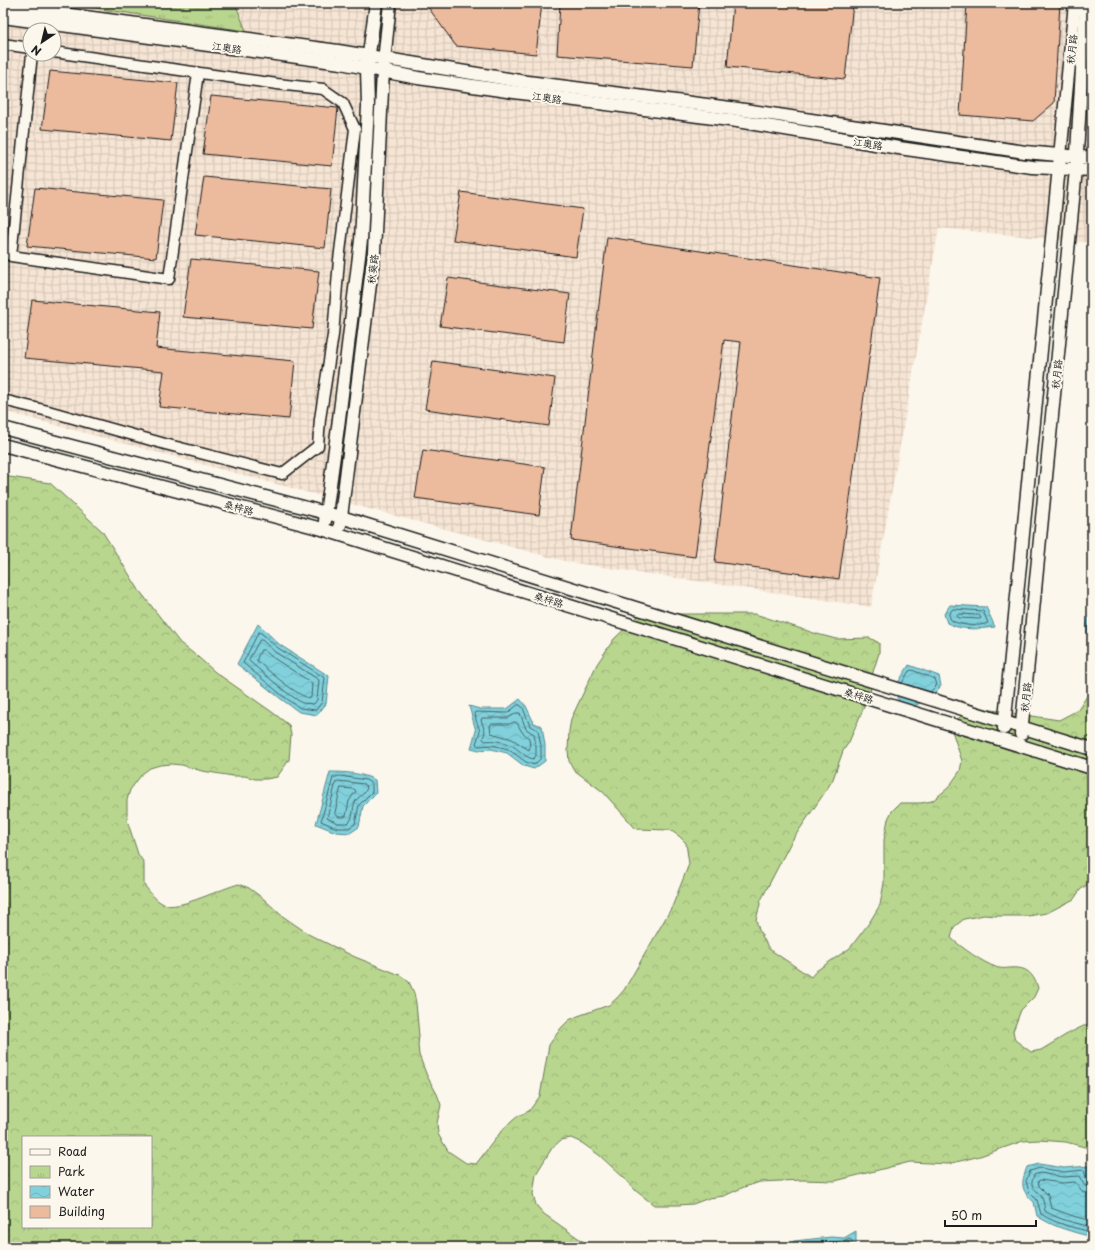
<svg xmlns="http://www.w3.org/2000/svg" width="1095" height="1250" font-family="'Playpen Sans','LXGW WenKai TC',sans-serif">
<defs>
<pattern id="industrial-grid" width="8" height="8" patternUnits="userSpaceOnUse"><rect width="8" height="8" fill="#f6e5d4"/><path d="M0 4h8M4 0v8" fill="none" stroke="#d2c4b5"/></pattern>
<pattern id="forest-crowns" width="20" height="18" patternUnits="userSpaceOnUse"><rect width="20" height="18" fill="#b8d68e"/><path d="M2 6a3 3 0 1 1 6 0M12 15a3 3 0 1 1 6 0" fill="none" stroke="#9eb77a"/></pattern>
<pattern id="park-tufts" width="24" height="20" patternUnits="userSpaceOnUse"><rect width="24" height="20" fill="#b8d68e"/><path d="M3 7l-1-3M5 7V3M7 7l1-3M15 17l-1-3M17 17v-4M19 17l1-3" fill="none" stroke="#9eb77a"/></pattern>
<pattern id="water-waves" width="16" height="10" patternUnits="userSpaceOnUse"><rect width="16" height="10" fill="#81d1dc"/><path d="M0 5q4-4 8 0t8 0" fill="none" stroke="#6fb3bc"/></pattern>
</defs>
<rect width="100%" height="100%" fill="#fbf7ec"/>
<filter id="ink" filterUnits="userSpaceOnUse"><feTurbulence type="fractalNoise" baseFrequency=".025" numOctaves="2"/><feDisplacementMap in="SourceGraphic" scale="8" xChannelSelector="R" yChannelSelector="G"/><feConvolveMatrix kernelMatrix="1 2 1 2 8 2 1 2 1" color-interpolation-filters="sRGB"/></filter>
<g filter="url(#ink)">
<path fill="url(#industrial-grid)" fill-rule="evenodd" d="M3 3H1092V243L939 228 871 607 568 562 3 411ZM30 30H54V54H30Z"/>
<path fill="url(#forest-crowns)" stroke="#6a7955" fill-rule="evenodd" d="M3 476 50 483 102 531 139 590 180 643 198 657 215 672 272 712 289 725 291 735 289 760 277 777 266 779H255L245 776H233L202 771 182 765 171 764 160 765 150 768 142 774 130 790 127 800V820L138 854 144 863V885C150 892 157 903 167 905 181 909 222 888 239 884L249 888 265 900 281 915 310 935 355 957 400 975 409 982 414 993 416 1003 419 1036 418 1045 419 1055 427 1076 437 1094 441 1105 437 1123 438 1134 448 1151 466 1163 476 1164 503 1129 518 1116 529 1111 540 1096 549 1045 561 1028 569 1020 578 1016 609 1005 617 998 624 990 672 907 689 864 686 843 679 836 670 830 636 829 603 792 574 770 569 761 568 750 569 731 571 719 597 664 614 639 637 617 647 614 668 611 678 614H755L817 634 836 639 870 638 879 643V653L873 672 870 693 849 742 843 751 833 779 827 789 791 842 761 900 756 920 759 930 769 949 811 977 816 971 850 948 869 923 880 905 884 883V840L888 819 892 811 900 803H921L932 801 948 788 960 771 962 761 952 731 955 721 964 714 985 709 1059 720 1078 710 1092 688V881L1080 890 1074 899 1047 913 1028 916H997L984 915 964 919 954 927 951 938C961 947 983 963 996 967 1003 970 1010 967 1017 968 1029 968 1035 978 1038 988L1034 997 1021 1010 1013 1031 1015 1040 1031 1052 1041 1050 1069 1033 1092 1022V1149L1066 1142 1039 1140 1023 1141 980 1156 948 1164 910 1162 835 1181 802 1180 760 1182 744 1187 724 1196 709 1198 693 1204 678 1205H654L636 1191 624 1178 599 1155 582 1143 571 1138 561 1140 552 1148 536 1174 533 1194 536 1205 544 1214 588 1245 593 1247H3ZM23 1137H151V1227H23Z"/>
<path fill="url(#park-tufts)" stroke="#6a7955" d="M62 3H235L246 31Z"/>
<g fill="url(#water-waves)" stroke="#59898f">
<path d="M950 605 986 607 995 627C979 629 962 631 947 623L944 614Z"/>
<path d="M1092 610V636L1087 633V625L1090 611Z"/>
<path d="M258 624 280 645 329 676 326 704 317 715 299 712 281 699 237 664Z"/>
<path d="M909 665 939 676 941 686 931 697 911 708 901 705 897 697 894 689Z"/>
<path d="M520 699 526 706 534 723 542 726 545 745V761L534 769 524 766 507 753 491 749 479 750 471 748 476 731 469 706 480 709H507Z"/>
<path d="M330 772C345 772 362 773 375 780L376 793 363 806 359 827 350 833 336 832 316 824Z"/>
<path d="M1039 1164 1064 1168 1089 1166 1092 1190V1237C1073 1232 1053 1227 1037 1216L1034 1202C1020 1190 1021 1183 1027 1167Z"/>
<path d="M856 1231V1247H787L794 1241 831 1237 844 1238Z"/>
</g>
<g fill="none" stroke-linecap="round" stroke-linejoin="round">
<g stroke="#446469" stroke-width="1">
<path d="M953 609 983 611 988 623C978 627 960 626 951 620L949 615Z"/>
<path d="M959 614 979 615 981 618 980 619 959 618 957 616Z"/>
<path d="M260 632 278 648 325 678 322 702 316 710 300 708 283 696 243 663 258 633Z"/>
<path d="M260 640H262L275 652 319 680 317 700 314 704 302 703 286 692 250 662 249 660Z"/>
<path d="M261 650H264L272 657 312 683 311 698C300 699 267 669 257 661V659Z"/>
<path d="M902 683 909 671 912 670 935 679 937 685 930 692"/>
<path d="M518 705H520L523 708 530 726 538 730 541 746V758L534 765 526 762 508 749 492 745 479 746 476 744 480 731 476 720 475 712 507 713Z"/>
<path d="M517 713H520L526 729 534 734 536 746V756L533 759C524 757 519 749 511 745 503 741 493 740 485 741L483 739 485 731 481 720 482 718H508Z"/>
<path d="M515 722 517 723 522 732 529 738 530 747 529 750 512 739 491 733 490 726 491 724H509Z"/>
<path d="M340 776 366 780 372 784V792L359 805 355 824 349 828H337L321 821 333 778Z"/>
<path d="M339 781 364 784 367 787C366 794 358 796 355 802 352 809 354 819 348 823H338L327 818 336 782Z"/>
<path d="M341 788 354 789 356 791 349 801 346 816 344 817H339L335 814Z"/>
<path d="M1092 1183 1087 1181 1084 1170 1064 1172 1040 1168 1030 1171 1026 1181 1029 1192 1037 1200 1041 1214C1056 1224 1075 1228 1092 1232"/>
<path d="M1092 1188 1084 1185 1079 1176 1063 1177 1040 1173 1034 1175C1028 1190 1037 1188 1042 1198 1044 1202 1044 1207 1045 1211 1059 1220 1076 1223 1092 1227"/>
<path d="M1092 1194 1083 1192 1075 1182 1062 1183 1040 1180 1038 1181 1039 1186 1048 1195 1051 1208 1073 1216 1092 1221"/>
<path d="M793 1247C803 1237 837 1245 850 1239L852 1241V1247"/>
</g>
</g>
<g fill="#ecba9d" stroke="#1c1c1c">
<path d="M425 3H542L536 54 456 46Z"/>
<path d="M560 3H699L693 66 557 55Z"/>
<path d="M733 3H853L845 79 727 67Z"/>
<path d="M967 3H1060L1054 103 1033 121 960 115Z"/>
<path d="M50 71 178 83 171 141 42 129Z"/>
<path d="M211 96 338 108 332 166 203 154Z"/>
<path d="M204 177 331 189 325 248 195 235Z"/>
<path d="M35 188 163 200 156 258 27 246Z"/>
<path d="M461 192 583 209 576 257 453 240Z"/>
<path d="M607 237 880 278 839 579 715 562 741 342 724 340 695 557 571 540Z"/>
<path d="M191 259 319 271 312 329 183 317Z"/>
<path d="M448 278 570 294 564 342 440 326Z"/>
<path d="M32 300 160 312 156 348 295 361 289 419 159 407 164 371 24 358Z"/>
<path d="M433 361 555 378 549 426 425 409Z"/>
<path d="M423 450 545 467 539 515 415 498Z"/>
</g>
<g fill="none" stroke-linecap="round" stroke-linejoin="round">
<g stroke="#1c1c1c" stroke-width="13">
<g id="minor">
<path d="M3 44 30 48"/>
<path d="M32 54 11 256 169 279 198 73"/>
<path d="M3 400 48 411 165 444 282 474 318 446 320 419 333 335 339 260 355 129 343 103 323 89 277 84 54 52"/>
</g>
</g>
<g stroke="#1c1c1c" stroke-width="15">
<g id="tertiary">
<path d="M3 6 338 51 520 81 738 109 1025 152 1092 158"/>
<path d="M3 17 341 63 418 78 514 92 737 121 899 148 1032 167 1092 170"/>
<path d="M3 428 341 517 1092 749"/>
<path d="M3 445 322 529 1092 768"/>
<path d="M325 521 338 427 361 240 368 106 367 68 376 3"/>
<path d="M340 525 374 252 383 71 390 3"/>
<path d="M1004 728 1075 3"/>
<path d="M1021 734 1076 169 1086 3"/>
</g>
</g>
<use href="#minor" stroke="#fbf7ec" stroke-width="10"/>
<use href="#tertiary" stroke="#fbf7ec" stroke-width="12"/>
</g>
</g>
<g text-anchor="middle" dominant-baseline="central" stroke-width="4" stroke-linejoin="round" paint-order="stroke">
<g font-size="10" fill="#1c1c1c" stroke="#fbf7ec">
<text transform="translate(227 47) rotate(8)">江奥路</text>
<text transform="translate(1071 49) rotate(-84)">秋月路</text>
<text transform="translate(547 97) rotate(8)">江奥路</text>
<text transform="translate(868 143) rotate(9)">江奥路</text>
<text transform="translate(372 269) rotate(-83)">秋葵路</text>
<text transform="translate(1056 374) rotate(-84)">秋月路</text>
<text transform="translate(239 507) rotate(15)">桑梓路</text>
<text transform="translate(549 599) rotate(17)">桑梓路</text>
<text transform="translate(859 695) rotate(17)">桑梓路</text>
<text transform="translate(1025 697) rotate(-84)">秋月路</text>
</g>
</g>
<rect width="1095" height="1250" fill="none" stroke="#fbf7ec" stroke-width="16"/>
<rect x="8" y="8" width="1079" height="1234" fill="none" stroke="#1c1c1c" stroke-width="1.5" filter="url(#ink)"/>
<rect x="22" y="1136" width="130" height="92" fill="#fbf7ec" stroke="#a29f99"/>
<rect x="30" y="1149" width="20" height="6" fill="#fbf7ec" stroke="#a29f99"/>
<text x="58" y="1156" font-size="12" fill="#1c1c1c">Road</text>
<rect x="30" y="1166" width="20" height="12" fill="url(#park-tufts)" stroke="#a29f99"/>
<text x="58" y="1176" font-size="12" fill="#1c1c1c">Park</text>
<rect x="30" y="1186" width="20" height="12" fill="url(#water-waves)" stroke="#a29f99"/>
<text x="58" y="1196" font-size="12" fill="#1c1c1c">Water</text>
<rect x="30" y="1206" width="20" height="12" fill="#ecba9d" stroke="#a29f99"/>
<text x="58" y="1216" font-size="12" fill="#1c1c1c">Building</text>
<g transform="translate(42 42) rotate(215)"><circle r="19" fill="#fbf7ec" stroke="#a29f99"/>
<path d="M0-3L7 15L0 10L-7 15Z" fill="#1c1c1c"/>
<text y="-6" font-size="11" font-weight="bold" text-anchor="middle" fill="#1c1c1c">N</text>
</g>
<path d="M945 1220v6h91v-6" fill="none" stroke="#1c1c1c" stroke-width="2"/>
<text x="951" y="1220" font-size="12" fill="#1c1c1c" stroke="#fbf7ec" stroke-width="3" paint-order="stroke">50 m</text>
</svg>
